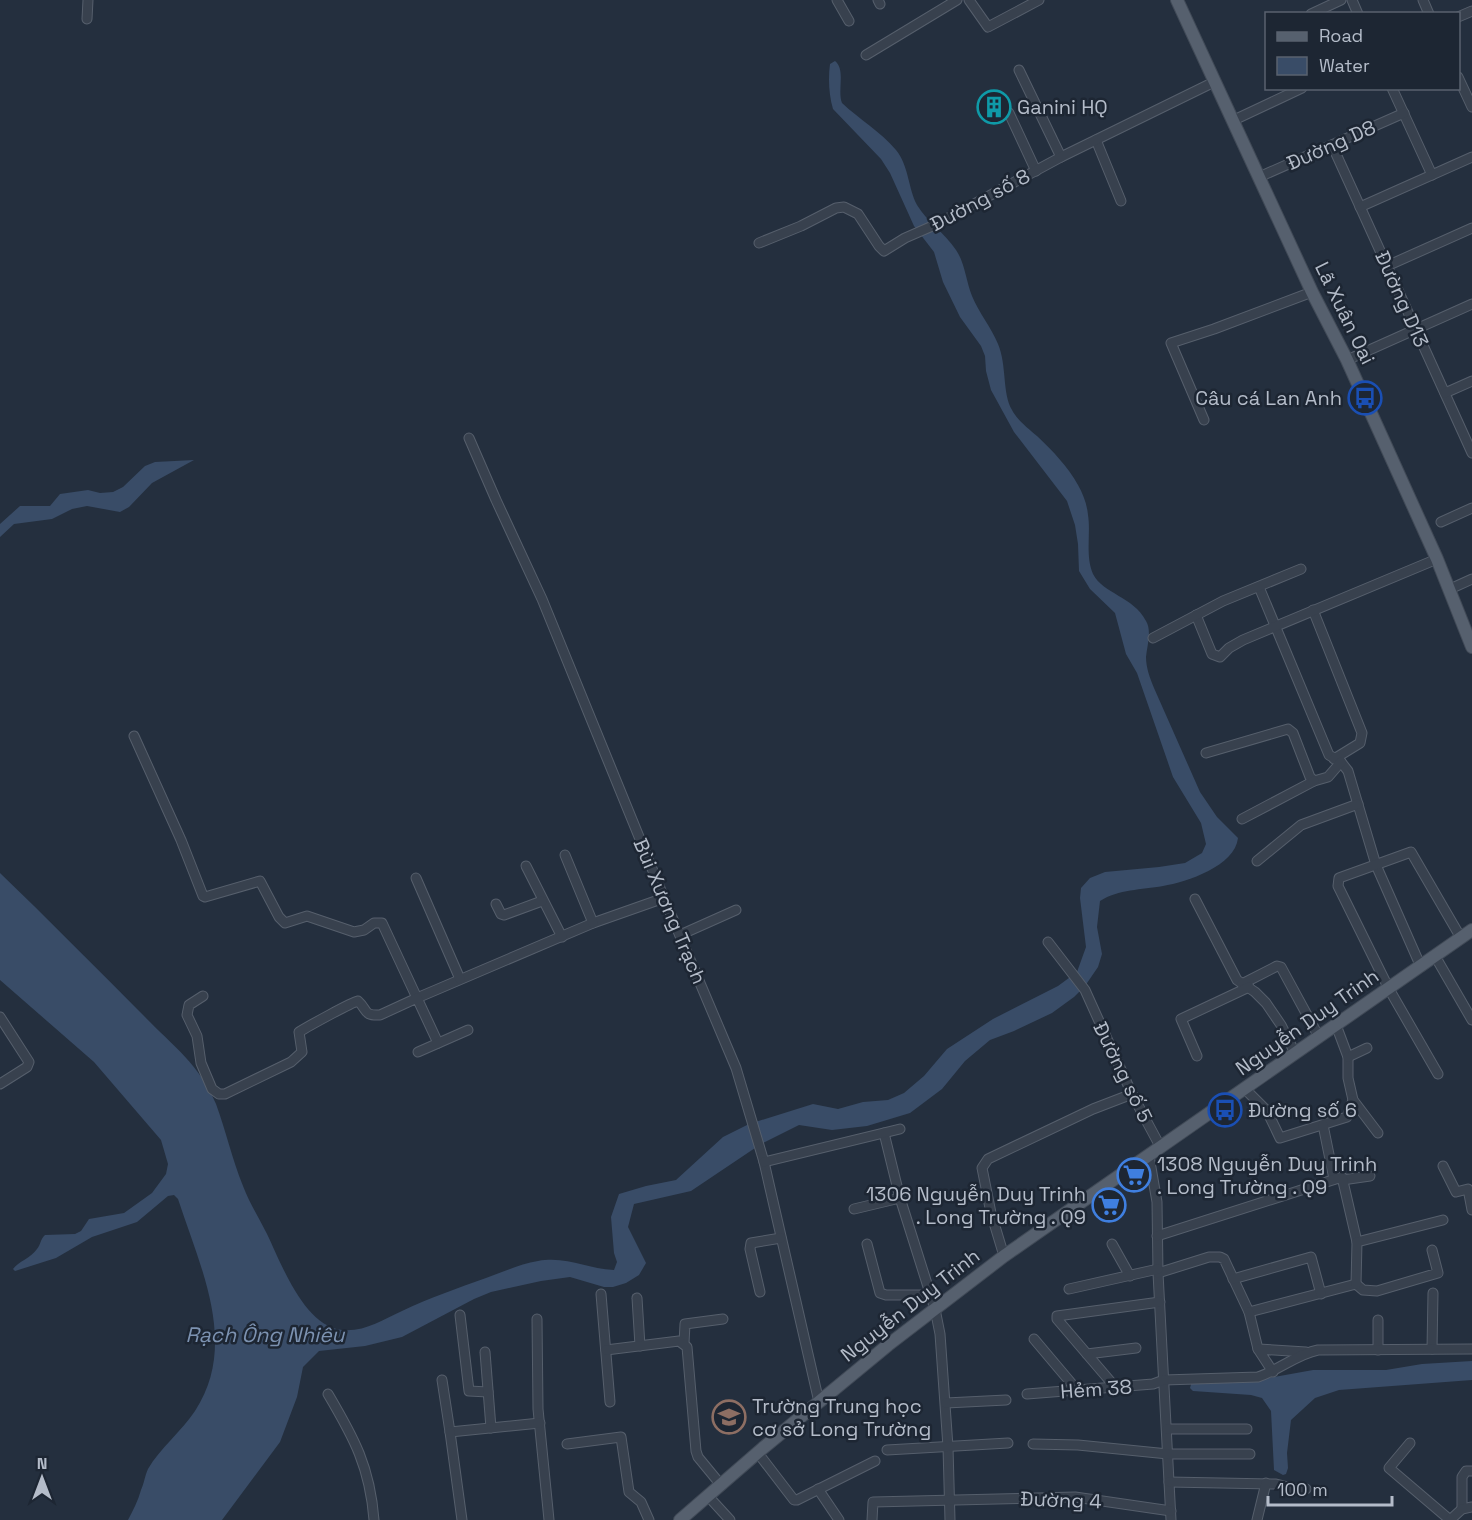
<svg xmlns="http://www.w3.org/2000/svg" width="1472" height="1520" font-family="'Space Grotesk',sans-serif">
<rect width="100%" height="100%" fill="#242f3e"/>
<g fill="#394c67">
<path d="M835 61C846 70 837 90 842 103 859 119 881 132 896 150 909 166 908 188 917 205 927 222 945 233 956 250 965 263 966 281 972 296 979 313 991 327 998 344 1007 365 1002 393 1012 410 1017 420 1029 429 1037 436 1053 451 1068 467 1078 485 1083 494 1087 504 1088 515 1091 533 1085 556 1093 574 1103 594 1133 596 1146 621 1152 631 1147 646 1146 657 1146 668 1150 678 1154 688L1200 792 1217 817 1238 838C1235 866 1187 882 1163 886 1141 890 1119 889 1100 901L1097 927 1102 954 1098 967 1085 986 1074 997 1052 1013 1014 1031 990 1040 965 1061 942 1089 910 1113 867 1126 832 1130 799 1125 761 1144 691 1191 634 1204 628 1227 646 1263 639 1275 626 1283 613 1287H604L570 1277 541 1281 491 1292 474 1299 402 1337 365 1346 319 1351 303 1367 297 1397 280 1442 222 1520H128C133 1510 138 1501 141 1490 144 1484 145 1475 148 1469 160 1448 182 1431 195 1411 239 1344 200 1267 178 1199L174 1195 168 1196 137 1222 92 1237 56 1258 15 1271 13 1269C19 1261 31 1258 37 1249 41 1244 40 1240 45 1235L75 1234 81 1231 89 1219 124 1213 152 1193 166 1174 168 1164 161 1140 94 1062 0 980V873C49 920 97 969 145 1017 173 1046 200 1065 216 1104 226 1131 232 1159 243 1186 249 1202 259 1218 267 1234 282 1265 304 1326 342 1330 365 1332 382 1320 402 1311 429 1298 458 1288 486 1278 503 1272 520 1264 538 1261 568 1256 586 1269 614 1270L617 1262 614 1253 611 1217 619 1194 646 1186 676 1180 723 1137 749 1124 813 1104 838 1109 863 1102 888 1100 904 1093 924 1076 947 1049 993 1019 1058 986 1077 972 1086 947 1080 898 1081 888 1090 878 1105 872 1159 867 1185 863 1202 853 1206 844 1201 823 1173 777 1137 673 1126 654 1115 613 1090 589 1079 571 1078 544 1075 525 1067 501 1014 432 991 390 986 371 985 356 981 346 960 317 943 282 934 252 914 226 890 173 881 159 833 109C829 95 828 79 830 64Z"/>
<path d="M194 460 152 483 129 507 120 512 87 506 72 509 52 519 14 524 0 537V524L20 506H50L60 494 88 490 100 493 113 492 123 487 145 466 155 462Z"/>
<path d="M1472 1361V1380L1339 1390 1315 1398 1291 1420 1287 1453 1288 1468 1286 1474 1283 1475 1274 1470 1271 1411 1262 1398 1251 1395 1193 1391 1190 1388 1192 1381 1268 1378 1313 1370H1386L1422 1364Z"/>
</g>
<g fill="none" stroke-linecap="round" stroke-linejoin="round">
<g stroke="#565f6c" stroke-width="11">
<g id="minor">
<path d="M837 0 849 21"/>
<path d="M878 0 880 4"/>
<path d="M969 0 988 27 1039 0"/>
<path d="M1352 0 1358 14"/>
<path d="M1423 0 1429 14"/>
<path d="M1311 14 1341 0"/>
<path d="M1458 17 1472 11"/>
<path d="M87 19 88 0"/>
<path d="M866 55 957 0"/>
<path d="M1019 70 1061 157"/>
<path d="M1458 77 1472 107"/>
<path d="M1392 88 1432 175"/>
<path d="M1009 113 1036 171"/>
<path d="M1234 120 1302 88"/>
<path d="M1096 140 1121 201"/>
<path d="M1332 145 1472 453"/>
<path d="M1259 177 1404 113"/>
<path d="M1360 207 1472 157"/>
<path d="M759 243 801 226 836 208 844 207 858 214 879 246 884 251 905 238 937 224 1061 157 1214 82"/>
<path d="M1387 266 1472 228"/>
<path d="M1347 360 1472 304"/>
<path d="M1445 393 1472 381"/>
<path d="M1204 420 1171 343 1214 329 1312 292"/>
<path d="M469 438 496 500 542 599 664 898 736 1068 764 1162 819 1402"/>
<path d="M1441 522 1472 508"/>
<path d="M1259 587 1329 755 1341 762 1348 771 1376 865 1421 967"/>
<path d="M1450 589 1472 579"/>
<path d="M1313 610 1362 733 1360 743 1334 759"/>
<path d="M1196 615 1212 654 1220 657 1229 648 1243 640 1437 559"/>
<path d="M1153 638 1223 601 1301 569"/>
<path d="M134 736 181 840 203 896 205 897 260 881 279 917 285 923 307 916 354 932 364 930 374 923H382L417 998 593 923 664 898"/>
<path d="M1206 753 1288 729 1293 733 1310 777 1314 781 1328 777 1341 762"/>
<path d="M1242 819 1314 781"/>
<path d="M565 855 593 923"/>
<path d="M1257 861 1301 825 1358 804"/>
<path d="M526 866 562 937"/>
<path d="M416 878 460 979"/>
<path d="M1195 899 1237 980 1255 992 1266 1003 1281 1025 1295 1053"/>
<path d="M496 904 501 914 504 915 542 901"/>
<path d="M680 935 736 910"/>
<path d="M1048 942 1085 990 1132 1094 1161 1148"/>
<path d="M1435 956 1472 1020"/>
<path d="M1242 984 1277 966 1281 967 1319 1037"/>
<path d="M203 996 189 1005 187 1015 197 1036 201 1063 212 1089 219 1094H225L291 1062 302 1052 299 1032C307 1027 352 1002 358 1001 368 1010 363 1016 380 1015L417 998 438 1043"/>
<path d="M0 1017 29 1062 27 1067 0 1084"/>
<path d="M1336 1025 1348 1057V1078L1353 1100 1378 1133"/>
<path d="M418 1052 468 1030"/>
<path d="M1197 1056 1181 1019 1249 987"/>
<path d="M1348 1057 1367 1048"/>
<path d="M1438 1074 1389 989 1338 886 1339 878 1411 852 1461 938"/>
<path d="M1245 1089 1267 1111 1280 1138 1347 1117 1353 1100"/>
<path d="M1323 1125 1334 1179"/>
<path d="M884 1133 900 1198 935 1309 940 1334 948 1447 950 1520"/>
<path d="M1149 1156 1157 1202 1158 1273 1171 1520"/>
<path d="M764 1162 900 1129"/>
<path d="M1443 1166 1456 1192 1468 1189 1472 1210"/>
<path d="M1342 1180 1370 1176"/>
<path d="M854 1209 900 1198"/>
<path d="M1157 1236 1342 1177 1357 1242"/>
<path d="M867 1244 880 1293 886 1295H931"/>
<path d="M1112 1244 1130 1276"/>
<path d="M1004 1256 991 1213 982 1168 988 1159 1093 1109 1132 1094"/>
<path d="M1158 1273 1209 1257H1220L1224 1259 1249 1312 1356 1284 1363 1290 1377 1291 1438 1273 1432 1250"/>
<path d="M1233 1279 1311 1257 1321 1294"/>
<path d="M1356 1284 1357 1242 1443 1220"/>
<path d="M1069 1289 1158 1269"/>
<path d="M760 1292 750 1249 751 1243 781 1238"/>
<path d="M601 1294 610 1402"/>
<path d="M637 1298 640 1346"/>
<path d="M1249 1312 1258 1349"/>
<path d="M460 1315 469 1391 488 1392"/>
<path d="M537 1319 538 1409 549 1520"/>
<path d="M1378 1320V1350"/>
<path d="M1034 1339 1077 1390"/>
<path d="M684 1343 685 1324 723 1319"/>
<path d="M1432 1349 1433 1293"/>
<path d="M606 1350 679 1341 687 1347 696 1451 698 1457 721 1485"/>
<path d="M485 1352 491 1428"/>
<path d="M1087 1354 1136 1348"/>
<path d="M1273 1372 1258 1349 1306 1352"/>
<path d="M442 1380 450 1432 540 1423"/>
<path d="M1116 1388 1057 1319V1316L1160 1302"/>
<path d="M328 1394C354 1438 370 1467 374 1520"/>
<path d="M1027 1394 1153 1384 1164 1380 1258 1377C1279 1370 1297 1354 1318 1350L1472 1349"/>
<path d="M946 1403 1006 1400"/>
<path d="M1167 1429H1247"/>
<path d="M450 1432 462 1520"/>
<path d="M1410 1443 1389 1468 1450 1520"/>
<path d="M567 1444 621 1437 629 1492 641 1502 649 1520"/>
<path d="M1033 1444 1078 1445 1168 1454H1250"/>
<path d="M887 1450 1008 1443"/>
<path d="M758 1453 794 1500H797L875 1461"/>
<path d="M1169 1482 1276 1484 1300 1490 1306 1489"/>
<path d="M818 1489 839 1520"/>
<path d="M708 1496 730 1520"/>
<path d="M1462 1509V1477L1466 1471H1472"/>
<path d="M872 1520 873 1502 1075 1497 1171 1511"/>
<path d="M1257 1520 1266 1483"/>
<path d="M1450 1520 1462 1509 1472 1507"/>
</g>
</g>
<g stroke="#414a57" stroke-width="14">
<g id="major">
<path d="M1177 0 1312 292 1347 360 1437 559 1472 647"/>
<path d="M680 1520 763 1448 888 1345 1004 1256 1472 930"/>
</g>
</g>
<use href="#minor" stroke="#38414e" stroke-width="9"/>
<use href="#major" stroke="#56606e" stroke-width="12"/>
</g>
<defs>
<g id="building-ring" transform="scale(1.725)"><circle r="9.5" fill="#1d2633" stroke="#0f9aa8" stroke-width="1.5"/><path d="M-4-6H4V6H1V3H-1V6H-4ZM-2.5-4.3h1.7v1.8h-1.7ZM.8-4.3h1.7v1.8H.8ZM-2.5-1h1.7V.8h-1.7ZM.8-1h1.7V.8H.8Z" fill="#0f9aa8"/></g>
<g id="bus-ring" transform="scale(1.725)"><circle r="9.5" fill="#1d2633" stroke="#1a4fb4" stroke-width="1.5"/><path d="M-5-6H5V4H4V6H2V4H-2V6H-4V4H-5ZM-3.5-4V0h7V-4ZM-3.5 1.2v1.5H-2V1.2ZM2 1.2v1.5H3.5V1.2Z" fill="#1a4fb4"/></g>
<g id="supermarket-ring" transform="scale(1.725)"><circle r="9.5" fill="#1d2633" stroke="#3f7fe0" stroke-width="1.5"/><path d="M-6-5.5h2.5l.6 2H6L4.5 2H-2.5L-4.4-4H-6ZM-1.5 3.2a1.3 1.3 0 1 0 .1 0ZM3 3.2a1.3 1.3 0 1 0 .1 0Z" fill="#3f7fe0"/></g>
<g id="school-ring" transform="scale(1.725)"><circle r="9.5" fill="#1d2633" stroke="#8d6e63" stroke-width="1.5"/><path d="M0-5L7-2L0 1L-7-2ZM-4 1L0 2.5L4 1V4Q0 6-4 4Z" fill="#8d6e63"/></g>
</defs>
<g fill-rule="evenodd">
<use href="#building-ring" x="994" y="107"/>
<use href="#bus-ring" x="1365" y="398"/>
<use href="#bus-ring" x="1225" y="1110"/>
<use href="#supermarket-ring" x="1134" y="1175"/>
<use href="#supermarket-ring" x="1109" y="1205"/>
<use href="#school-ring" x="729" y="1417"/>
</g>
<g text-anchor="middle" dominant-baseline="central" stroke-width="5" stroke-linejoin="round" paint-order="stroke">
<g font-size="20" fill="#b4bcc9" stroke="#1d2633" text-anchor="start">
<text x="1017" y="107">Ganini HQ</text>
<text x="1342" y="398" text-anchor="end">Câu cá Lan Anh</text>
<text x="1248" y="1110">Đường số 6</text>
<text x="1157" y="1164">1308 Nguyễn Duy Trinh<tspan x="1157" dy="23">. Long Trường . Q9</tspan></text>
<text x="1086" y="1194" text-anchor="end">1306 Nguyễn Duy Trinh<tspan x="1086" dy="23">. Long Trường . Q9</tspan></text>
<text x="752" y="1406">Trường Trung học<tspan x="752" dy="23">cơ sở Long Trường</tspan></text>
</g>
<g font-size="20" fill="#b4bcc9" stroke="#1d2633">
<text transform="translate(1331 145) rotate(-24)">Đường D8</text>
<text transform="translate(980 200) rotate(-28)">Đường số 8</text>
<text transform="translate(1402 299) rotate(66)">Đường D13</text>
<text transform="translate(1345 313) rotate(64)">Lã Xuân Oai</text>
<text transform="translate(670 911) rotate(67)">Bùi Xương Trạch</text>
<text transform="translate(1307 1022) rotate(-35)">Nguyễn Duy Trinh</text>
<text transform="translate(1123 1072) rotate(64)">Đường số 5</text>
<text transform="translate(910 1305) rotate(-38)">Nguyễn Duy Trinh</text>
<text transform="translate(1096 1389) rotate(-4)">Hẻm 38</text>
<text transform="translate(1061 1500) rotate(2)">Đường 4</text>
</g>
<g font-size="21" font-style="italic" fill="#7c92b1" stroke="#1d2633">
<text x="265" y="1334">Rạch Ông Nhiêu</text>
</g>
</g>
<rect x="1265" y="12" width="195" height="78" fill="#1d2633" stroke="#59626f" stroke-width="1.5"/>
<rect x="1277" y="32" width="30" height="9" fill="#56606e" stroke="#59626f" stroke-width="1.5"/>
<text x="1319" y="42" font-size="18" fill="#b4bcc9">Road</text>
<rect x="1277" y="57" width="30" height="18" fill="#394c67" stroke="#59626f" stroke-width="1.5"/>
<text x="1319" y="72" font-size="18" fill="#b4bcc9">Water</text>
<g transform="translate(42 1478)" stroke="#1d2633" stroke-width="4.5" paint-order="stroke">
<path d="M0-4.5L10 22L0 15L-10 22Z" fill="#b4bcc9"/>
<text y="-9" font-size="16" font-weight="bold" text-anchor="middle" fill="#b4bcc9">N</text>
</g>
<path d="M1268 1496v9h124v-9" fill="none" stroke="#b4bcc9" stroke-width="3"/>
<text x="1277" y="1496" font-size="18" fill="#b4bcc9" stroke="#1d2633" stroke-width="4.5" paint-order="stroke">100 m</text>
</svg>
